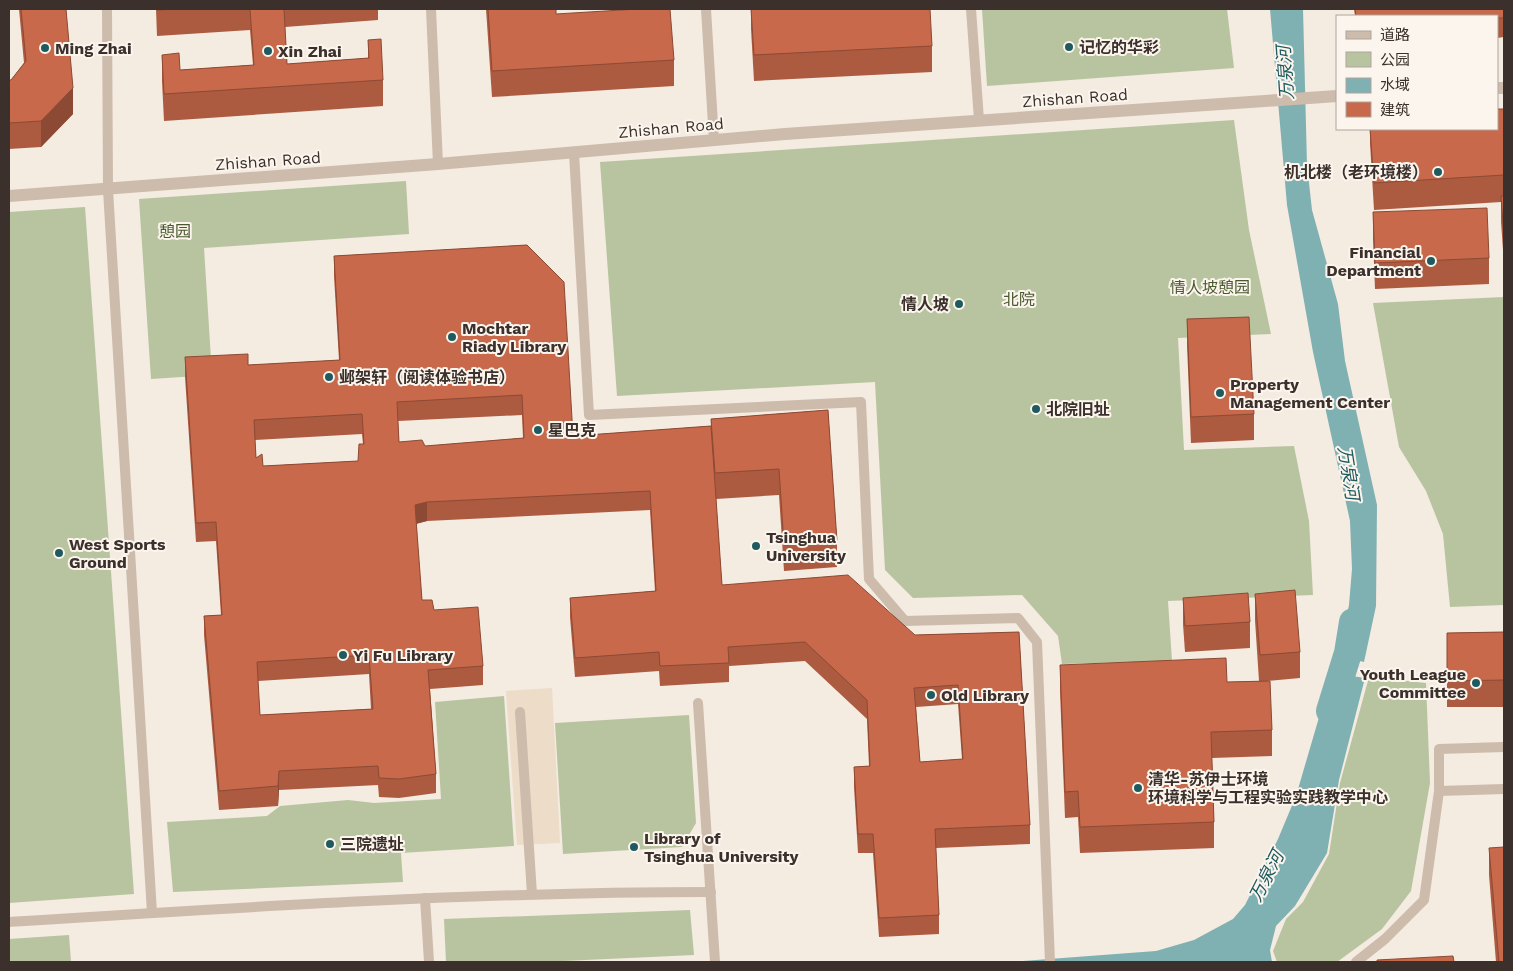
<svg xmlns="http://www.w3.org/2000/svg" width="1513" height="971" font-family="'Work Sans','Noto Sans SC',sans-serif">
<rect width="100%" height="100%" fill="#f4ebe1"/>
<g fill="#b8c4a0">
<path d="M982 9H1227L1234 68 987 86Z"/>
<path d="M1234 120 1249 230 1271 334 1178 338 1184 450 1294 446 1309 521 1313 595 1168 601 1172 661 1062 664 1058 636 1022 595 913 598 885 570 875 382 617 396 600 162Z"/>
<path d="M406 181 409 234 204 248 212 375 151 379 139 199Z"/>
<path d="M85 207 134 894 9 903V212Z"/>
<path d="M1504 297V605L1450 607 1443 534 1426 491 1399 447 1373 303Z"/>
<path d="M1369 677 1426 683 1430 783 1411 891 1382 929 1337 962H1277L1273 951 1286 919 1303 902 1329 854 1340 783Z"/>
<path d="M504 696 514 846 401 853 403 882 173 892 167 822 267 816 280 806 348 800 374 803 441 799 435 702Z"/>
<path d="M689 715 696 823 682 847 563 854 555 723Z"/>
<path d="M690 910 694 955 542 962H446L444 919Z"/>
<path d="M69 935 71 962H9V939Z"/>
</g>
<path fill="#ecdcc8" d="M552 688 560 843 517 845 506 691Z"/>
<g fill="#7fb0b2">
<path d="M1270 9H1303L1307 165 1312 210 1338 304 1345 361 1377 505 1376 606 1364 662 1338 656 1349 605 1352 569 1350 521 1313 352 1287 205Z"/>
<path d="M1332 673 1365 678 1339 780 1327 853 1295 906 1276 926 1270 950 1272 962H1010L1156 951 1194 940 1233 919 1245 905 1278 839 1296 796Z"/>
</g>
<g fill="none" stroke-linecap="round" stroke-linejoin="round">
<path stroke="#7fb0b2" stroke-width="28" d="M1330 711 1348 653 1353 622"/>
<g stroke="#cdbbac" stroke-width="10">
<path d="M107 9 108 190 152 913"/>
<path d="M431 9 438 164"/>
<path d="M706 9 714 141"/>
<path d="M971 9 979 120"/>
<path d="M574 153 589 415 861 402 869 579 905 621 1018 618 1037 642 1050 962"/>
<path d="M698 703 715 962"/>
<path d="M520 712 532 894"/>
<path d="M1439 791 1504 789"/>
<path d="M425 898 429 962"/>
<path d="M9 922C243 907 476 892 711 892"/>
<path d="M1356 962 1385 939 1424 900 1439 791V749L1504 747"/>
</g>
<g stroke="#cdbbac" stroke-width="12">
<path d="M1497 88H1504"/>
<path d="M9 196 438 164 785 134 1337 96"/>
</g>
</g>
<g fill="#ac5a40" fill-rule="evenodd">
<path d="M19 9H66L73 114 41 147 9 149V80H11L24 63Z"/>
<path d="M156 9H378V20L285 27 287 64 368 58V40L383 80V106L164 121 162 81V55L180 70 253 65 250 30 157 36Z"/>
<path d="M486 9H556V14L674 60V86L492 97Z"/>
<path d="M751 9 932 46V72L754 81 751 29Z"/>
<path d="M1354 9H1504V37L1497 38V16H1355Z"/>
<path d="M1504 109V264L1501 222V202L1374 210 1370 143V129H1497Z"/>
<path d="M1373 212 1489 258V284L1375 289 1373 238Z"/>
<path d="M527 245 573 436 711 426V419L828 410 837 541V567L784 571 779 495 716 499 722 585 915 635 1019 632 1030 825V844L936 848 939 915V934L879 937 873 853H858L854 787V767L869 766 867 719 805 661 729 666V682L660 686 659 671 575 677 570 617V598L655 591 650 510 427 521 416 524 422 600 434 610 483 666V685L430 689 436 774V793L399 798 379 797 378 785 279 790 278 806 219 810 204 635V616L221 615 216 541 196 542 185 377V357L248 365 339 360 334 276V256ZM522 415 523 438 425 446 399 442 398 421ZM362 434 363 444 358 461 263 466 256 458 255 440ZM369 674 371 709 260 715 258 681ZM958 704 962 759 920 762 916 707Z"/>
<path d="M1187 319 1254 414V440L1191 443 1187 345Z"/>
<path d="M1255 594 1300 652V678L1267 681 1272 730V756L1212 758 1214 822V848L1080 853 1078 817 1065 818 1060 691V665L1227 682 1259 681 1255 620Z"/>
<path d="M1183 598 1250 622V648L1185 652 1183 624Z"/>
<path d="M1504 632V707H1447V633Z"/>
<path d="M1489 848 1504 962H1496L1489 875Z"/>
</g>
<g fill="#8c4a34">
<path d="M73 88V114L41 147V121Z"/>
<path d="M427 502V521L415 524V505Z"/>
<path d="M279 771V790L278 806V786Z"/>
</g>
<g fill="#c8694b" stroke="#8c4a34" fill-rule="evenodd">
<path d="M21 9H66L73 88 41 121 9 123V80H11L26 61Z"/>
<path d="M157 9H181L157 10Z"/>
<path d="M250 9H284L287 64 369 58 368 40 381 39 383 80 164 94 162 55 179 53 180 70 254 65Z"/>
<path d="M488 9H556V14L638 9H670L674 60 492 71Z"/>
<path d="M751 9H930L932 46 754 55Z"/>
<path d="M1355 9H1504V18H1497V16H1356Z"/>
<path d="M1497 109H1504V175L1374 183 1370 129H1497Z"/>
<path d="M1501 196H1504V238Z"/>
<path d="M1487 208 1489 258 1375 263 1373 212Z"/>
<path d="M527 245 564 282 573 436 711 426 722 585 848 575 915 635 1019 632 1030 825 935 829 939 915 879 918 873 834H858L854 767 870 766 867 700 805 642 728 647 729 663 660 666 659 652 575 658 570 598 656 591 650 491 427 502 415 505 422 600H432L434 610 478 607 483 666 428 670 436 774 399 779 379 778 378 766 279 771 278 786 219 791 204 616 222 615 216 522 196 523 185 357 248 354V365L340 360 334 256ZM522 395 524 438 425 446 422 440 399 442 397 402ZM362 414 364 444H359L358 461 263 466 262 454 256 458 254 420ZM369 655 373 709 260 715 257 662ZM958 685 963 759 920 762 914 688Z"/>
<path d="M1249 317 1254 414 1191 417 1187 319Z"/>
<path d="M828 410 837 541 784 545 779 469 715 473 711 419Z"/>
<path d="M1295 590 1300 652 1260 655 1255 594Z"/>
<path d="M1248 593 1250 622 1185 626 1183 598Z"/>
<path d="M1504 632V680L1447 681V633Z"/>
<path d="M1226 658 1227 682 1270 681 1272 730 1211 732 1214 822 1080 827 1078 791 1065 792 1060 665Z"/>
<path d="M1504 847V962H1499L1489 848Z"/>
<path d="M1453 956 1454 962H1377V960Z"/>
</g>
<g fill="#1f5a5e" stroke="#fbf5ee" stroke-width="2">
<circle cx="1069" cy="47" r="5"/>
<circle cx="45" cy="48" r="5"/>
<circle cx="268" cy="51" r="5"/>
<circle cx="1438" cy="172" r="5"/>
<circle cx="1431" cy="261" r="5"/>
<circle cx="959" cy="304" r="5"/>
<circle cx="452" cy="337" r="5"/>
<circle cx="329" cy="377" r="5"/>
<circle cx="1220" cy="393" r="5"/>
<circle cx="1036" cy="409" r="5"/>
<circle cx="538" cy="430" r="5"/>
<circle cx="756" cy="546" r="5"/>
<circle cx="59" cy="553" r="5"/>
<circle cx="343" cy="655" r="5"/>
<circle cx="1476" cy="683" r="5"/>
<circle cx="931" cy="695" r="5"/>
<circle cx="1138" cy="788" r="5"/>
<circle cx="330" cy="844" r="5"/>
<circle cx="634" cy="847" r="5"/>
</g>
<g text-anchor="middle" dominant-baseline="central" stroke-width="4" stroke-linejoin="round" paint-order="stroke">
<g font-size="16" font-weight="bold" fill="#3b302b" stroke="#fbf5ee" text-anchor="start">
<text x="1079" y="47">记忆的华彩</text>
<text x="55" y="48">Ming Zhai</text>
<text x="278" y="51">Xin Zhai</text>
<text x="1428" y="172" text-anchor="end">机北楼（老环境楼）</text>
<text x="1421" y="252" text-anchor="end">Financial<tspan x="1421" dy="18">Department</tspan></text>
<text x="949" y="304" text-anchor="end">情人坡</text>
<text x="462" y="328">Mochtar<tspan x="462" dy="18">Riady Library</tspan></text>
<text x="339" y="377">邺架轩（阅读体验书店）</text>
<text x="1230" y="384">Property<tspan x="1230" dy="18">Management Center</tspan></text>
<text x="1046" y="409">北院旧址</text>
<text x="548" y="430">星巴克</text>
<text x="766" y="537">Tsinghua<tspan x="766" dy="18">University</tspan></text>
<text x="69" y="544">West Sports<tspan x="69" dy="18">Ground</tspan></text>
<text x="353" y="655">Yi Fu Library</text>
<text x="1466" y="674" text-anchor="end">Youth League<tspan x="1466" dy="18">Committee</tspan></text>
<text x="941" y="695">Old Library</text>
<text x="1148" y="779">清华-苏伊士环境<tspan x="1148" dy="18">环境科学与工程实验实践教学中心</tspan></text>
<text x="644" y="838">Library of<tspan x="644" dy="18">Tsinghua University</tspan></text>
<text x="340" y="844">三院遗址</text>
</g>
<g font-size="16" fill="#3b302b" stroke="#fbf5ee">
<text transform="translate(1075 98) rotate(-4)">Zhishan Road</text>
<text transform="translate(671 128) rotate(-5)">Zhishan Road</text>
<text transform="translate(268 161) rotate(-4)">Zhishan Road</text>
</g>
<g font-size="16" fill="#4a5a2e" stroke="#fbf5ee">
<text x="175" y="231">憩园</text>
<text x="1210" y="287">情人坡憩园</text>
<text x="1019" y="299">北院</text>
</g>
<g font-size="18" font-style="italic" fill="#1f5a5e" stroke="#fbf5ee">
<text transform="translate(1285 73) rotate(-94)">万泉河</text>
<text transform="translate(1349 473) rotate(81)">万泉河</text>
<text transform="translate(1266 876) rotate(-63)">万泉河</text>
</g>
</g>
<rect width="1513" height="971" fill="none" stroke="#3b302b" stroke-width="20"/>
<rect x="1336" y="15" width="162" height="115" fill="#fbf5ee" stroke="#aea6a0"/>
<rect x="1346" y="31" width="25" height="8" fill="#cdbbac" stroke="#aea6a0"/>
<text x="1380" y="40" font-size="15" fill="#3b302b">道路</text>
<rect x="1346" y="52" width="25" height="15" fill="#b8c4a0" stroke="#aea6a0"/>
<text x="1380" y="65" font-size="15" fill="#3b302b">公园</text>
<rect x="1346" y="78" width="25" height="15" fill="#7fb0b2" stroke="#aea6a0"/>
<text x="1380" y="90" font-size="15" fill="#3b302b">水域</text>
<rect x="1346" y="102" width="25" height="15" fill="#c8694b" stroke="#aea6a0"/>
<text x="1380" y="115" font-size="15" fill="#3b302b">建筑</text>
</svg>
